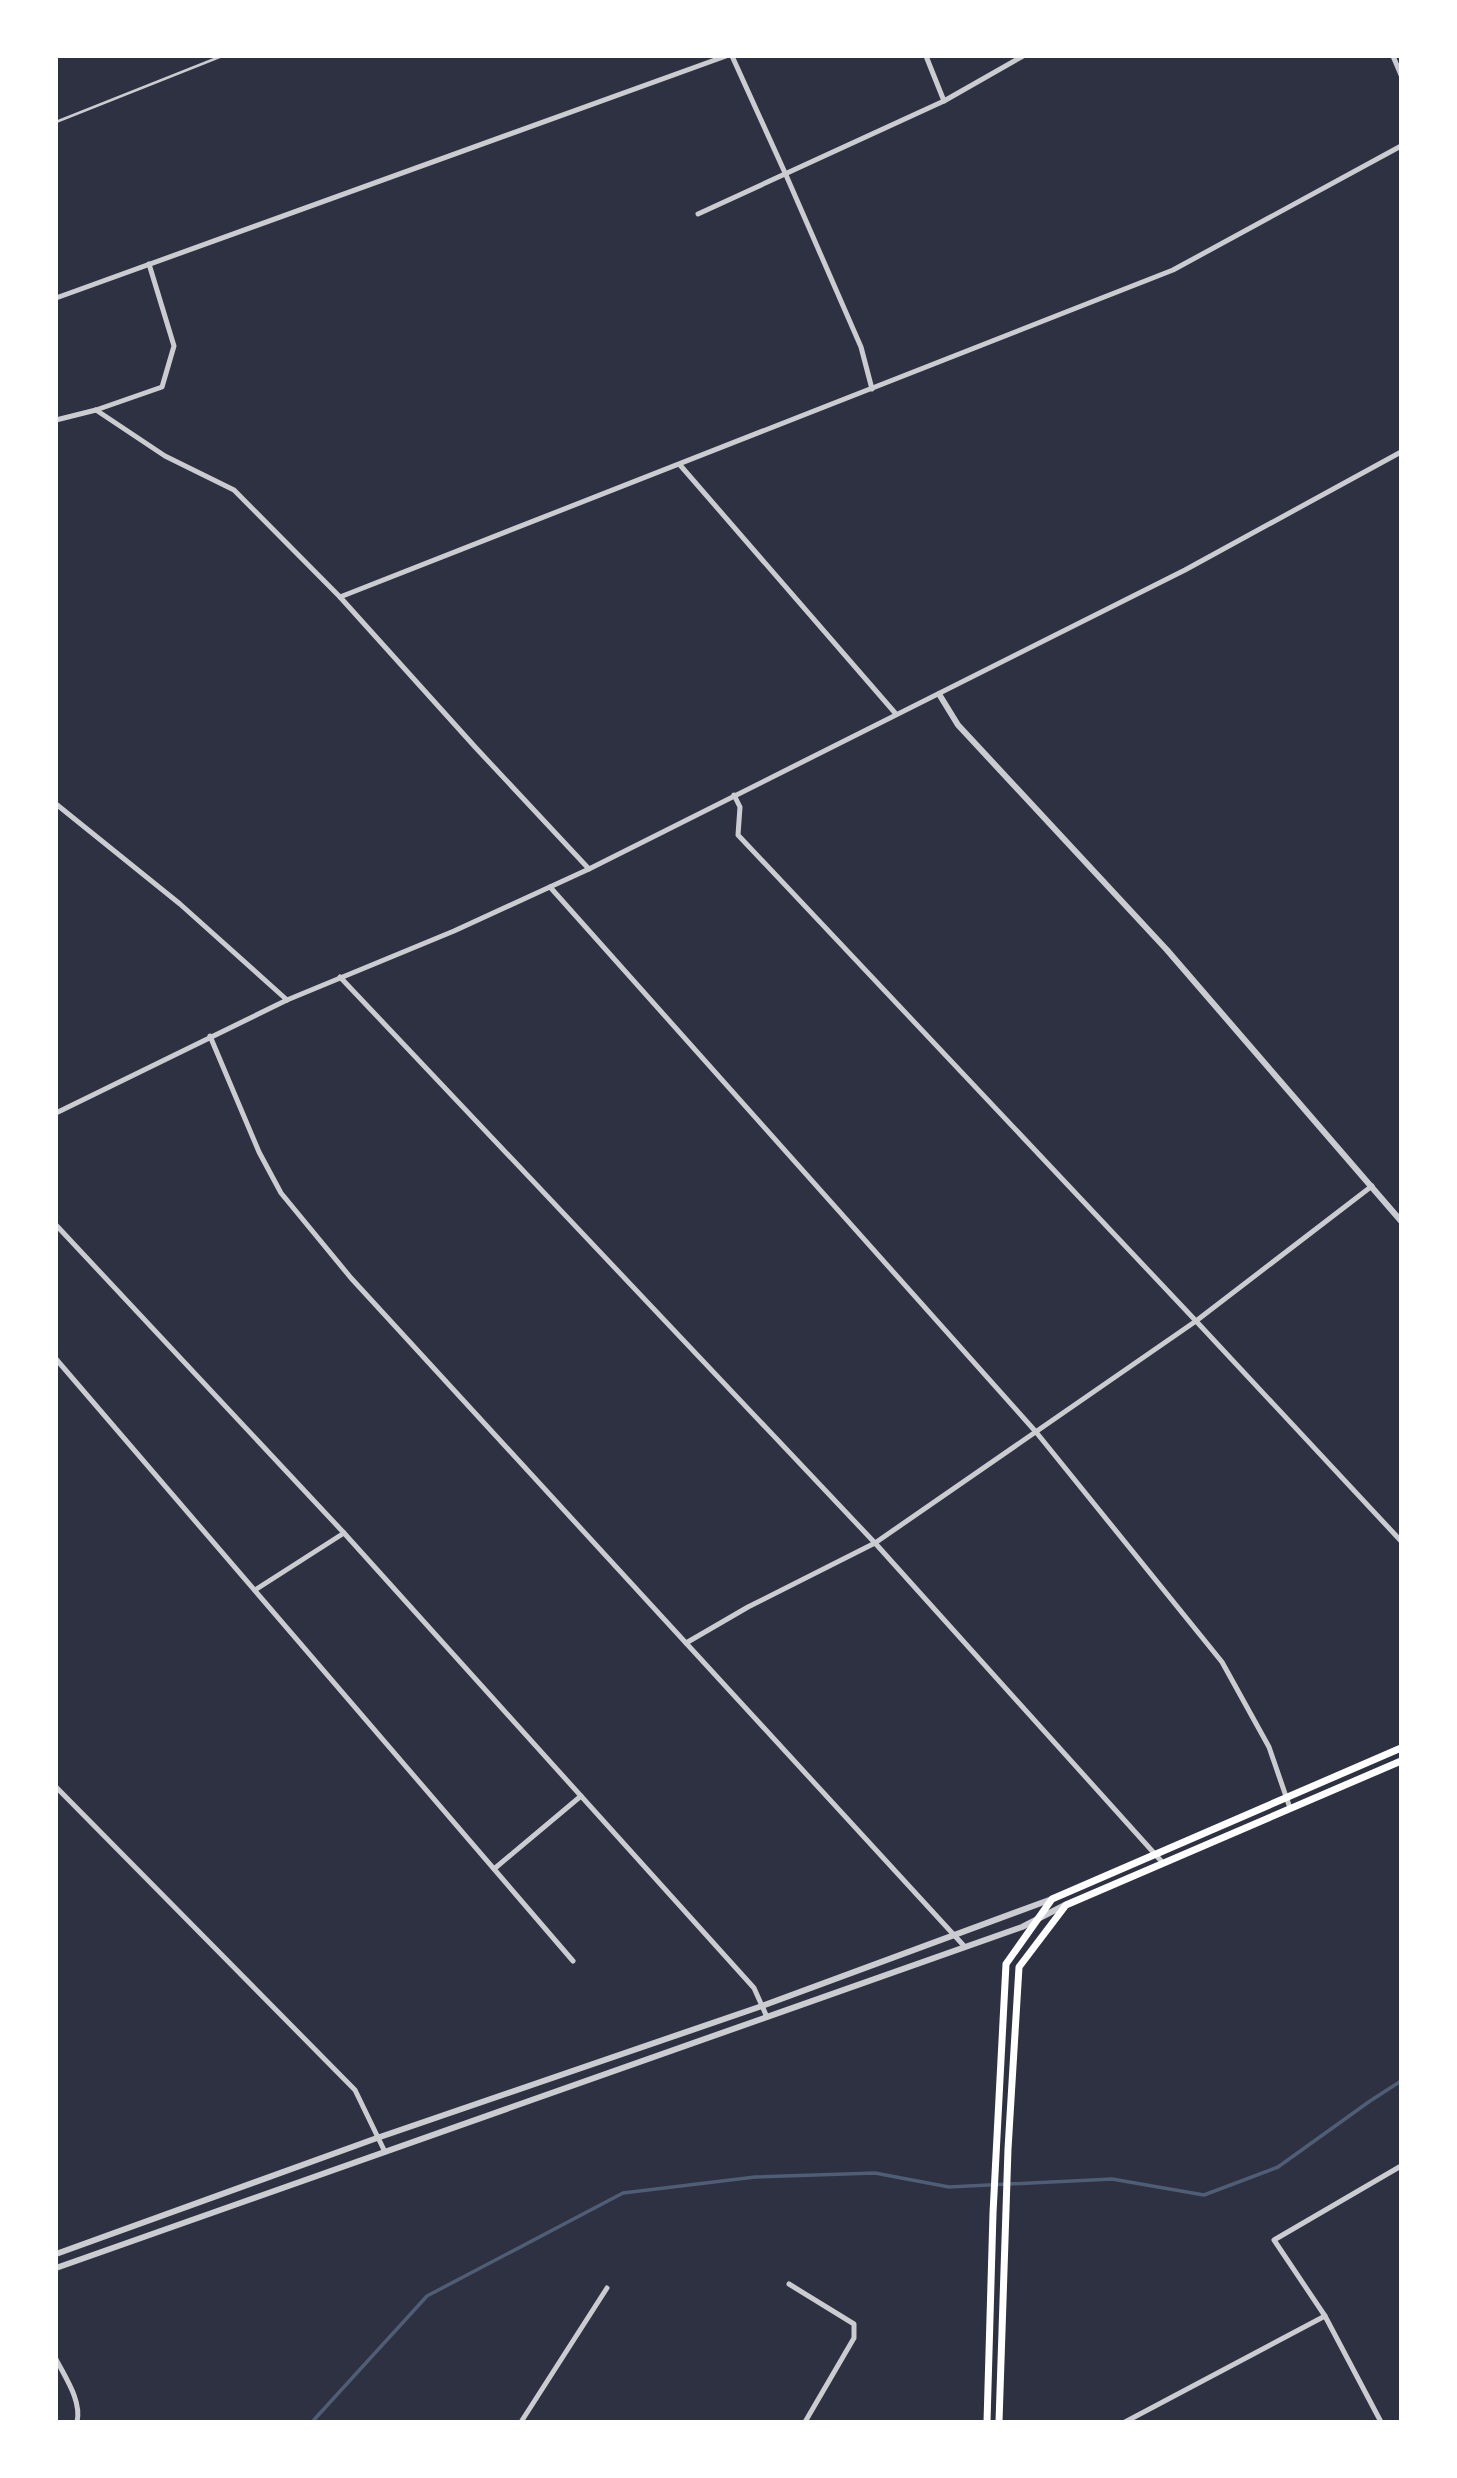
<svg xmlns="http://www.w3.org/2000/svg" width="1457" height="2478" font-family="'Crimson Pro',serif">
<rect width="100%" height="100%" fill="#2d3142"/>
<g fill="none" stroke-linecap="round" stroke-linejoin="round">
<path stroke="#4f5d75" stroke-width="3.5" d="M312 2422 427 2296 623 2193 755 2177 875 2173 949 2187 1112 2179 1204 2195 1278 2167 1370 2101 1401 2081"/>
<path stroke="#caccd0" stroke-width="2.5" d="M56 122 222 56"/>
<g stroke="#caccd0" stroke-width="5">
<path d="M732 56 786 175 861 347 872 389"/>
<path d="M926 56 944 101"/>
<path d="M1393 56 1401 75"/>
<path d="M698 214 944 101 1023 56"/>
<path d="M56 298 726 56"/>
<path d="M96 410 165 456 234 490 340 597 476 748 589 869"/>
<path d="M56 420 96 410 162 387 174 346 149 264"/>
<path d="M680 465 896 714"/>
<path d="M340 597 1173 270 1401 146"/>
<path d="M734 795 740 807 738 835 1196 1321 1401 1541"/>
<path d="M56 804 180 904 287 1000"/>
<path d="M550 887 1036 1432 1222 1662 1269 1747 1290 1808"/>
<path d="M340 977 875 1543 1163 1863"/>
<path d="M210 1036 259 1152 281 1193 351 1278 965 1947"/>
<path d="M56 1113 287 1000 454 931 589 869 1185 570 1401 452"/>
<path d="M56 1225 344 1533 754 1988 767 2017"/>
<path d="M56 1359 573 1961"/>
<path d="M255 1590 344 1533"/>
<path d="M686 1643 748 1607 875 1543 1196 1321 1372 1186"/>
<path d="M56 1787 355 2090 385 2152"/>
<path d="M494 1869 581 1796"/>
<path d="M789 2284 854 2324V2338L805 2422"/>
<path d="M56 2359C65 2377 82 2401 77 2422"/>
<path d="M521 2422 607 2288"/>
<path d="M1125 2422 1325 2316"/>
<path d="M1381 2422 1325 2316 1274 2240 1401 2166"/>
</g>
<g stroke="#caccd0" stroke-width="6">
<path d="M939 694 958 725 1167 950 1401 1221"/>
<path d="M56 2254 377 2138 762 2006 1052 1899"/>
<path d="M56 2268 1022 1927 1065 1905"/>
</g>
<g stroke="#fff" stroke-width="7">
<path d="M987 2422 993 2213 1006 1964 1052 1899 1401 1748"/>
<path d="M999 2422 1008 2149 1019 1967 1066 1905 1401 1761"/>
</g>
</g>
<rect width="1457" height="2478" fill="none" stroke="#ffffff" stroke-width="116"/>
</svg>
